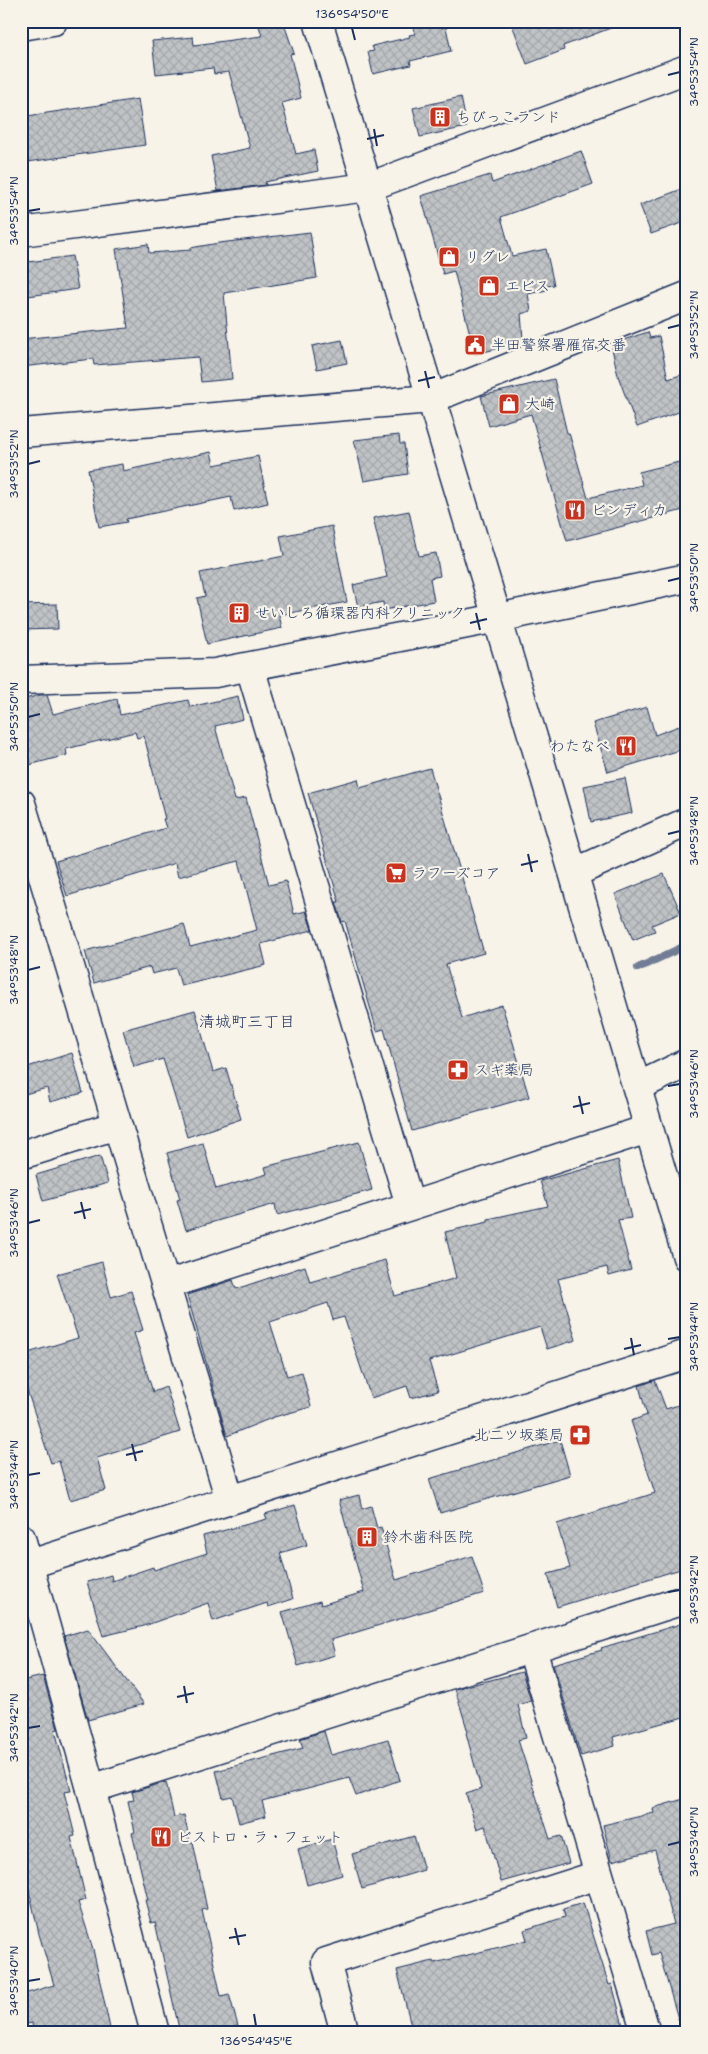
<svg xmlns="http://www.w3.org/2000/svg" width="708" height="2054" font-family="'Shantell Sans','Klee One',sans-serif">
<defs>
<pattern id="building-cross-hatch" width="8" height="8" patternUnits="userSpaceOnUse" patternTransform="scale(1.25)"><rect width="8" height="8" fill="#c0c3c5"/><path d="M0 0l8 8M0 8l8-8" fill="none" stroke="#a4a8ac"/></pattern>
</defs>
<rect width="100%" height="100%" fill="#f7f3e8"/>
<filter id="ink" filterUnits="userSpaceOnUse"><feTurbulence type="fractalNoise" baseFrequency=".02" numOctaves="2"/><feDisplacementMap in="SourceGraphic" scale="10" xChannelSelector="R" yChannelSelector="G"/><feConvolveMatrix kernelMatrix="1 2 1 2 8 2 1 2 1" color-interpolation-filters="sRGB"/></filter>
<g filter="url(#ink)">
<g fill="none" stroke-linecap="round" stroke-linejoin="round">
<path stroke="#727c95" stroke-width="8" d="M638 968 687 945"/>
</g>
<g fill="url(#building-cross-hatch)" stroke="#1b2f5e">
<path d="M274 21H283L294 53 290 54 301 98 282 103 296 154 314 150 318 171 265 182 266 185 218 191 211 156 250 148 229 72 214 74 213 68 156 74 152 41 193 37 194 45 262 36 259 26Z"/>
<path d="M411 21H440L442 28 446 27 451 51 410 61 411 65 373 74 368 52 374 51 372 46 410 37 409 35 415 34Z"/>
<path d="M528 21H624V23L563 46 564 50 527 64 513 27Z"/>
<path d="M461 97 467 127 420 137 413 108Z"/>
<path d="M138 99 145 145 21 163V117Z"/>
<path d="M581 151 593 184 501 217 512 256 546 249 554 285 546 286 547 290 528 294 531 311 521 314 523 339 516 340 517 344 475 354 454 271 443 274 421 196 490 175 492 183Z"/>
<path d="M687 187V221L651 234 640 205Z"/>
<path d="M310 232 317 278 224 293 232 379 201 382 198 357 94 365 93 359 21 367V339L128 328 116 249 148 244 149 253 191 250 190 248 219 243Z"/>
<path d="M72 256 78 289 21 297V263Z"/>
<path d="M648 332 650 338 659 336 668 379 687 373V409L637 427 618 376 611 344Z"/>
<path d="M342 340 347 363 317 369 312 346Z"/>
<path d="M554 379 567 433H569L588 498 642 485 639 472 687 460V509L567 541 531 414 489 426 481 396Z"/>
<path d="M399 435 400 444H404L408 474 364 481 354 440Z"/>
<path d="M211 452 214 465 258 456 268 503 234 511 231 497 126 519 127 522 99 527 88 470 122 464 123 471Z"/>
<path d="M409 511 419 556 436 553 440 576 430 578 434 601 384 610 383 602 358 607 353 585 387 577 373 518Z"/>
<path d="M332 526 347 602 279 615 282 628 207 644 197 598 205 596 200 573 284 556 280 536Z"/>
<path d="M57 604 58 629 21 630V605Z"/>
<path d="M40 695H47L53 714 117 699 120 715 188 700 190 707 238 696 243 719 215 726 235 800 246 798 269 885 286 881 294 914 306 911 312 930 261 944 266 965 181 986 176 968 152 974 150 967 94 983 85 951 184 924 190 947 257 930 239 861 178 877 175 863 67 896 56 861 166 828 163 819H165L144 736 137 738 135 732 66 749 67 755 29 765 21 738V700Z"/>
<path d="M647 707 655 735 687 723V748L608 772 593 723Z"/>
<path d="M430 768 484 953 446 964 462 1018 502 1005 529 1097 412 1131 384 1029 377 1031 345 921 342 922 336 902H339L308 793 358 779 360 788Z"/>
<path d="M625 778 632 813 591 822 584 786Z"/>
<path d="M664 874 681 913 652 925 655 931 633 940 615 894Z"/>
<path d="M195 1010 213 1072 226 1068 241 1119 187 1137 163 1059 134 1067 123 1030Z"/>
<path d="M72 1053 83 1093 50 1102 47 1088 21 1095V1069Z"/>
<path d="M359 1142 372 1190 277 1215 275 1204 186 1230 177 1200 180 1199 167 1153 203 1143 216 1189 267 1174 265 1167Z"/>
<path d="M100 1156 108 1183 43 1201 36 1175Z"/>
<path d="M618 1160 631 1218 618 1220 631 1270 609 1276 607 1267 558 1279 576 1340 547 1349 540 1327 429 1361 438 1391 411 1398 407 1386 371 1398 344 1317 333 1320 328 1303 270 1322 287 1376 302 1372 311 1407 274 1417 227 1436 187 1295 233 1280 236 1289 305 1266 310 1282 385 1260 395 1296 456 1278 445 1232 488 1222V1219L548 1206 540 1181Z"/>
<path d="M102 1262 111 1297 131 1291 143 1330 134 1333 153 1392 166 1387 180 1432 97 1458 106 1490 70 1500 59 1461 51 1463 21 1372V1355L78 1338 57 1274Z"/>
<path d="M655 1380 666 1409 687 1402V1567L557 1607 548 1574 570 1568 557 1524 655 1493 631 1421 647 1415 639 1386Z"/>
<path d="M560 1440 570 1475 440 1513 429 1479Z"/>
<path d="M359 1495 362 1509 371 1506 377 1528 381 1527 396 1580 472 1556 484 1593 331 1640 335 1655 298 1666 282 1612 320 1601 321 1605 364 1592 339 1500Z"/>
<path d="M295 1505 307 1545 280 1553 293 1599 268 1607 267 1603 213 1621 208 1603 144 1626 103 1636 87 1582 111 1575 112 1581 153 1567 154 1570 207 1553 203 1536 267 1519 265 1514Z"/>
<path d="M687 1622V1716L613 1737 615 1746 581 1756 553 1664 602 1650 601 1648Z"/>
<path d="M88 1629 144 1704 88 1720 64 1636Z"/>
<path d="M522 1672 531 1701 518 1705 526 1738 518 1740 550 1839 561 1836 569 1863 501 1882 485 1826 477 1829 466 1794 481 1789 466 1733 468 1732 455 1689Z"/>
<path d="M43 1676 58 1729 55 1730 71 1791 64 1792 75 1836 71 1837 86 1900 78 1902 93 1949 111 2033H33L32 2023 21 2025V1995L54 1985 39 1934 21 1855V1681Z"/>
<path d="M324 1731 331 1755 388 1739 400 1780 356 1796 349 1778 262 1801 266 1816 239 1823 232 1796 223 1798 216 1771 303 1748 300 1739Z"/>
<path d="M166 1782 174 1817 184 1815 190 1842H193L207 1909 202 1910 221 1996 229 1994 238 2026 215 2033H180L155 1922 151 1923 145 1900H148L132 1833 135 1832 128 1801 134 1800 132 1792Z"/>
<path d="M687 1798V2028L681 2029 659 1953 652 1955 646 1931 674 1924 655 1850 612 1861 603 1825 654 1813 653 1808Z"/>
<path d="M414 1836 424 1870 362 1889 352 1854Z"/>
<path d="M332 1839 342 1875 307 1885 298 1849Z"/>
<path d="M583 1903 609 1985 612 1984 625 2033H413L397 1970 433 1961 434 1963 464 1956 527 1940 524 1930 565 1917 563 1909Z"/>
</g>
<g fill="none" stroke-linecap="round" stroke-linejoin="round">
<g stroke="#1b2f5e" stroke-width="31">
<g id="minor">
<path d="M318 21 544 774 687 1257"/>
<path d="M21 26 53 21"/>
<path d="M21 232 368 187 687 69"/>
<path d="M21 433 431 399 687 296"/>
<path d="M250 667 410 1205"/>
<path d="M21 680 215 673 498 618 687 578"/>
<path d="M21 803 230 1500"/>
<path d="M574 873 687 822"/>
<path d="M637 1087 687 1063"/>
<path d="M21 1155 117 1125"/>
<path d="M166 1285 648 1129"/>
<path d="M21 1538 91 1789 155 2033"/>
<path d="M21 1567 687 1354"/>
<path d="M532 1649 646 2033"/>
<path d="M91 1789 687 1599"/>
<path d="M345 2033 326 1962 598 1875"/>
</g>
</g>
<use href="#minor" stroke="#f7f3e8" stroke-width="28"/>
</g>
</g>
<path fill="none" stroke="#1b2f5e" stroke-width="2" d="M352 28 355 40M668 75 680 72M374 129 377 146M367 139 384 135M28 211 40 209M668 328 680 325M425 371 429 388M418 381 435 377M28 464 40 461M668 581 680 578M476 613 480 630M470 623 487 619M28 717 40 714M668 834 680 831M528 854 532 872M521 865 538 861M28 970 40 967M668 1086 680 1084M579 1096 583 1114M573 1107 590 1103M81 1202 85 1219M74 1213 91 1209M28 1223 40 1220M631 1338 634 1355M668 1339 680 1337M624 1349 641 1345M132 1444 136 1461M126 1455 143 1451M28 1475 40 1473M668 1592 680 1590M184 1686 187 1703M177 1697 194 1693M28 1728 40 1726M668 1845 680 1842M235 1928 239 1945M229 1938 246 1935M28 1981 40 1979M254 2014 256 2026"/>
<defs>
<g id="building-square" transform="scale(1.125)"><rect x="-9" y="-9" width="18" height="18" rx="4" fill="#c8321e" stroke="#f7f3e8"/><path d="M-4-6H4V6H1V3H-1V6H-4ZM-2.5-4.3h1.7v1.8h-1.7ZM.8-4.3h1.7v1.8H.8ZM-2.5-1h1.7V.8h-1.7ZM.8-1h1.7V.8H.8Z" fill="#fff"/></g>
<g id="shop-square" transform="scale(1.125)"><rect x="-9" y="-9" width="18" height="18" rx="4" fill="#c8321e" stroke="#f7f3e8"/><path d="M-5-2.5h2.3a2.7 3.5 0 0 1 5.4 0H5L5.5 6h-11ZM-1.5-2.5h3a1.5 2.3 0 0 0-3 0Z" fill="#fff"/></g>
<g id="civic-square" transform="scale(1.125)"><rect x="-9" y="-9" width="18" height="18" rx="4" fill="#c8321e" stroke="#f7f3e8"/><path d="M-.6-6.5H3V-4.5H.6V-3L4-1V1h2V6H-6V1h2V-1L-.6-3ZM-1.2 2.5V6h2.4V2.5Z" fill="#fff"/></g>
<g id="restaurant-square" transform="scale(1.125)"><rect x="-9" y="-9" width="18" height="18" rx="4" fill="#c8321e" stroke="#f7f3e8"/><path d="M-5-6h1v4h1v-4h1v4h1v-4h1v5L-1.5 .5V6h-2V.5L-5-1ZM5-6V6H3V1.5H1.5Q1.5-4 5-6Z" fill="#fff"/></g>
<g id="supermarket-square" transform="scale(1.125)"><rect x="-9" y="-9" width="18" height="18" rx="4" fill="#c8321e" stroke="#f7f3e8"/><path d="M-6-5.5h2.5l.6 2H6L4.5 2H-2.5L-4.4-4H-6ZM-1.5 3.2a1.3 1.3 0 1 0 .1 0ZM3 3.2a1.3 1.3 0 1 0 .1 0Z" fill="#fff"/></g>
<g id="pharmacy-square" transform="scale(1.125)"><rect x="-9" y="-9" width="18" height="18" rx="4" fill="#c8321e" stroke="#f7f3e8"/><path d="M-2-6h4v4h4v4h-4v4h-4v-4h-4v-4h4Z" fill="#fff"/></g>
</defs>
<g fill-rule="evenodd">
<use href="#building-square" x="440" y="117"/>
<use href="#shop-square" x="449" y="257"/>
<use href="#shop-square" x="489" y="286"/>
<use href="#civic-square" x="475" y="345"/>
<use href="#shop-square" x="509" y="404"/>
<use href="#restaurant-square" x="575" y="510"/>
<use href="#building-square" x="239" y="613"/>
<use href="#restaurant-square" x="626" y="746"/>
<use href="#supermarket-square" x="396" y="873"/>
<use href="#pharmacy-square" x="458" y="1070"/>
<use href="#pharmacy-square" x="580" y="1435"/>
<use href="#building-square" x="367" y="1537"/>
<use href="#restaurant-square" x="161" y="1837"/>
</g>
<g text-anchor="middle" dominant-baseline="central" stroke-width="4.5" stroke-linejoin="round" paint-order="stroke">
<g font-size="15" fill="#1b2f5e" stroke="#f7f3e8" text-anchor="start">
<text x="456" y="117">ちびっこランド</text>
<text x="465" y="257">リグレ</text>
<text x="505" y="286">エビス</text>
<text x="491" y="345">半田警察署雁宿交番</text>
<text x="525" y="404">大崎</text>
<text x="591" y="510">ビンディカ</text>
<text x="255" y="613">せいしろ循環器内科クリニック</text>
<text x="610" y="746" text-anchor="end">わたなべ</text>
<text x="412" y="873">ラフーズコア</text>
<text x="474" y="1070">スギ薬局</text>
<text x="564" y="1435" text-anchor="end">北二ツ坂薬局</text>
<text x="383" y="1537">鈴木歯科医院</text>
<text x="177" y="1837">ビストロ・ラ・フェット</text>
</g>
<g font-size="16" fill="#1b2f5e" stroke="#f7f3e8">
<text x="247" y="1021">清城町三丁目</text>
</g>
</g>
<rect width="708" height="2054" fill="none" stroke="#f7f3e8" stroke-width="55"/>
<rect x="28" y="28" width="652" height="1998" fill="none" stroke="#1b2f5e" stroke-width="2"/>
<g font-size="12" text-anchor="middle" fill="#1b2f5e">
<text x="352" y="18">136°54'50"E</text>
<text transform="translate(694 72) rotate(-90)" y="4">34°53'54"N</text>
<text transform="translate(14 211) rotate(-90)" y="4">34°53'54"N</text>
<text transform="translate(694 325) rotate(-90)" y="4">34°53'52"N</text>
<text transform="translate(14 464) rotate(-90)" y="4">34°53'52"N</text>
<text transform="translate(694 578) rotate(-90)" y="4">34°53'50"N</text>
<text transform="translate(14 717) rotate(-90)" y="4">34°53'50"N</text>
<text transform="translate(694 831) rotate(-90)" y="4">34°53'48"N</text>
<text transform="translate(14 970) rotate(-90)" y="4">34°53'48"N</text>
<text transform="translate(694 1084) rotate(-90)" y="4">34°53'46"N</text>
<text transform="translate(14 1223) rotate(-90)" y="4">34°53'46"N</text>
<text transform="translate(694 1337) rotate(-90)" y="4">34°53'44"N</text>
<text transform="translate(14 1475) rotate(-90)" y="4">34°53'44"N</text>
<text transform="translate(694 1590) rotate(-90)" y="4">34°53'42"N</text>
<text transform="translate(14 1728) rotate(-90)" y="4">34°53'42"N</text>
<text transform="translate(694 1842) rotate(-90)" y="4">34°53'40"N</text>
<text transform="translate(14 1981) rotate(-90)" y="4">34°53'40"N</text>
<text x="256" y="2045">136°54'45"E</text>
</g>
</svg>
